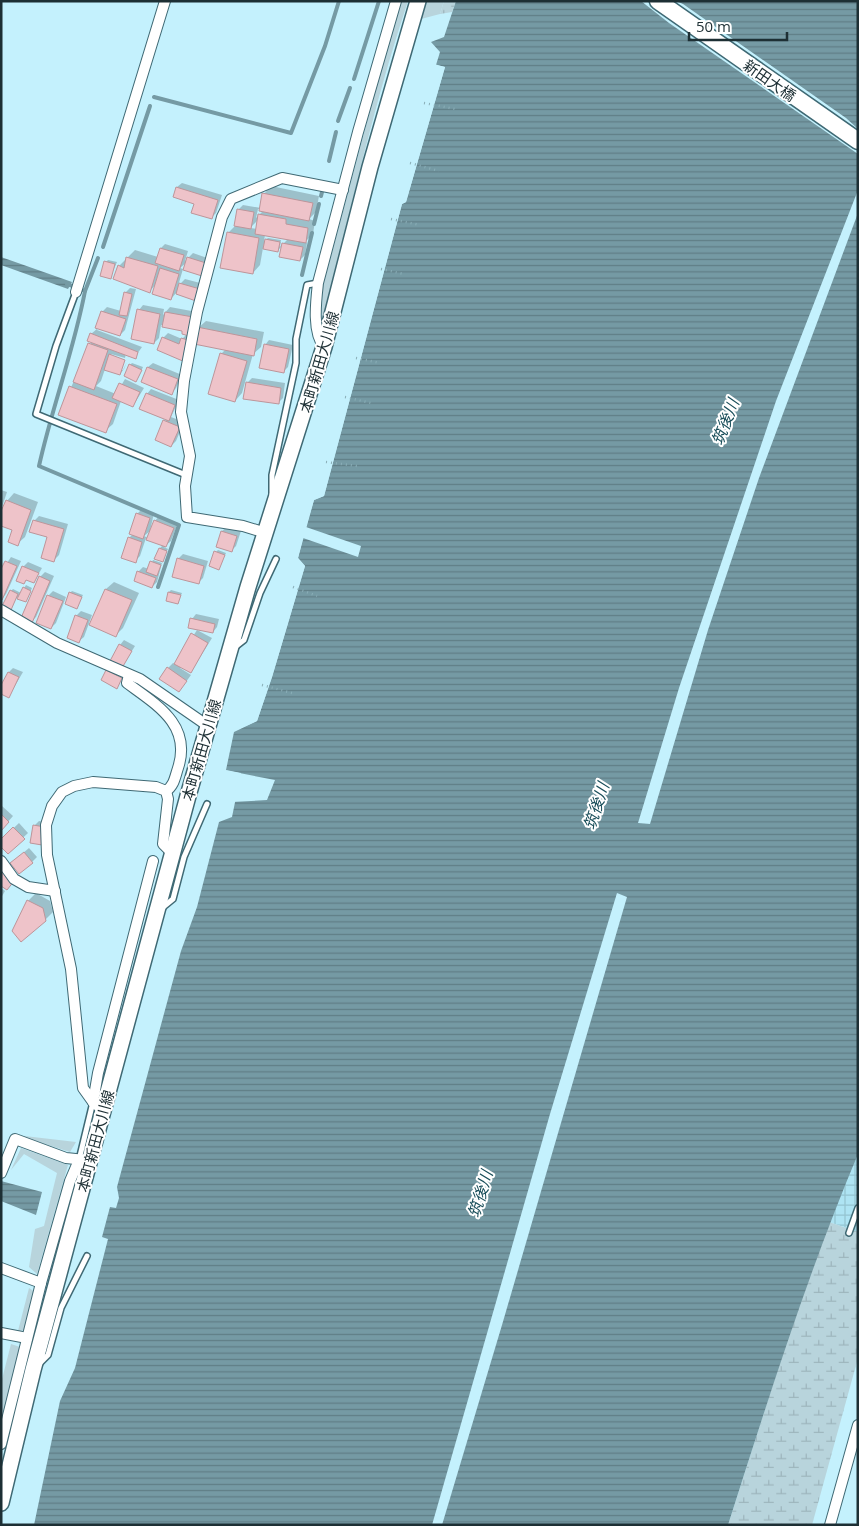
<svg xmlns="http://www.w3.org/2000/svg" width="859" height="1526" font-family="'Open Sans','Noto Sans JP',sans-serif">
<defs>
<pattern id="industrial-grid" width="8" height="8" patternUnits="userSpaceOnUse" patternTransform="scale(1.25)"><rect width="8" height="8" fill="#aee4f3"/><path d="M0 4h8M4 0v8" fill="none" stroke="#95c4d1"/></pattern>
<pattern id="wetland-marsh" width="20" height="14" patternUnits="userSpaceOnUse" patternTransform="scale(1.25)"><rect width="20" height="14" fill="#b8d4dc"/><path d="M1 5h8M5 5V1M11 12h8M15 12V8" fill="none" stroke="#9eb6bd"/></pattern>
<pattern id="water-rules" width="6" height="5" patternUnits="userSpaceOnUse" patternTransform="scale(1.25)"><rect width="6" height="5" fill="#759aa4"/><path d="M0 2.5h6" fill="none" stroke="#5f7e86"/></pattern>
</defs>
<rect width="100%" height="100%" fill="#c4f1fd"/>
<path fill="url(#industrial-grid)" d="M858 1085V1232L829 1222Z"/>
<g fill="#b8d4dc">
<path d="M402 1H408C372 109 348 221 321 331L323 286 389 40Z"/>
<path d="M427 1H444L440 14 421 19Z"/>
<path d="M16 1135 76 1142 70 1152Z"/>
<path d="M21 1148 68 1165 37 1274 29 1267 35 1229 44 1226 57 1173 24 1154 11 1170Z"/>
<path d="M29 1288 35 1292 26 1330 18 1331Z"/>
<path d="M11 1344 20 1347 1 1425V1383Z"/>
</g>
<g fill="url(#wetland-marsh)">
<path d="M444 1H456L452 12 440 14Z"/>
<path d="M829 1222 858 1232V1358L812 1525H728L793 1321Z"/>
</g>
<g fill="url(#water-rules)">
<path d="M456 1H858V1154C807 1275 768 1400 728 1525H34L60 1401 75 1368 108 1239 102 1237 110 1207 116 1208 119 1198 117 1187 181 951 197 907 219 822 232 817 241 773 226 770 234 732 257 721 272 677 305 566 298 558 314 500 324 496 402 204 406 202 445 67 436 65 440 52 431 42 444 37Z"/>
<path d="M1 257 72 282 68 289 1 265Z"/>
<path d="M1 1181 42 1192 36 1215 1 1201Z"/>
</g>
<g fill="#c4f1fd">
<path d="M641 1H676L683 4 846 118 858 129V154L669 23Z"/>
<path d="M434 64 445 67 406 202 402 204 324 496 314 500 306 527 361 546 358 557 303 538 298 558 305 566 272 677 257 721 232 732 255 719 270 676 302 566 295 558 311 499 322 495 400 203 404 200 442 69 435 67Z"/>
<path d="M858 190V213L759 478 708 630 650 824 638 823 679 688 776 401Z"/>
<path d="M224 770 275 780 267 800 232 802 239 775Z"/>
<path d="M617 893 627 897 502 1325 442 1525H432L550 1114Z"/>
</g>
<g fill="#0003" fill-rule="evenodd">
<path d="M182 183 222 195 216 213 211 218 177 187Z"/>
<path d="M271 186 319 196 316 212 309 219 315 221 313 234 305 242 307 243 305 255 300 260 282 246 277 251 263 248 260 265 253 273 228 233 236 225 238 210 243 205 261 208 264 194ZM258 209 264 210 256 218ZM258 220 257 229 250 228ZM265 235 288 239 280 247 281 240 268 238 264 241Z"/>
<path d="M165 244 188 251 185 261 193 253 210 259 206 270 187 262 180 268 183 269 178 286 185 279 204 284 196 299 176 293 171 299 156 284 150 291 119 266 135 250 158 257 161 248Z"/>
<path d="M108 260 117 262 110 278 106 262Z"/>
<path d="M130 288 136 289 125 330 120 335 102 312 107 307 121 311 126 292Z"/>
<path d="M143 305 164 309 163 315 170 307 197 312 189 356 163 338 168 333 182 339 187 334 184 330 161 325 159 338 154 343 139 310Z"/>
<path d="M206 321 264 332 261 347 253 354 242 393 235 401 221 354 226 349 198 328Z"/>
<path d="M98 328 97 330 142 347 135 357 129 355 128 359 129 354 126 353 125 358 111 354 121 370H123L127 362 124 369 120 374 105 369 101 381 96 386 116 394 125 379 144 388 133 406 121 401 113 424 105 431 59 414 92 341 91 334Z"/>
<path d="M269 340 293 345 288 367 283 372 265 345Z"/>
<path d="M132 363 143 367 138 378 130 365Z"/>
<path d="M153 363 182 375 176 388 172 393 142 381 148 367Z"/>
<path d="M252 378 285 383 283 398 278 403 247 383Z"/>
<path d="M151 389 179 400 171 417 184 422 176 441 171 446 165 421 167 419 147 394Z"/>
<path d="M1 490 7 492 2 507 4 508 7 501 14 493 38 502 25 537 17 544 14 530 1 525Z"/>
<path d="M142 509 154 513 150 531 144 536 148 538 155 521 159 516 178 523 171 541 164 547 168 549 162 560 160 548 163 545 146 538 140 556 135 561 129 538 133 534 137 514Z"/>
<path d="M39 516 68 524 59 555 54 560 49 536 34 521Z"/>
<path d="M227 527 241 531 236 546 231 551 217 547 222 531Z"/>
<path d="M218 550 226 553 219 568 216 552Z"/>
<path d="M183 554 208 561 203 578 198 583 178 559Z"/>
<path d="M11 557 21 561 6 594 2 599 1 572Z"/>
<path d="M153 560 162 563 157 582 152 587 135 580 139 571 143 567 149 569Z"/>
<path d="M28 562 42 568 34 582 27 579 23 567Z"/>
<path d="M45 572 54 576 36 617 32 621 40 577Z"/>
<path d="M114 582 139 593 123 628 116 635 91 624 106 589Z"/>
<path d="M26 585 32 588 27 599 25 601 17 597 11 608V591L13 589 21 593Z"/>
<path d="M171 590 182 593 178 602 169 592Z"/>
<path d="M53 591 66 597 56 623 51 628 48 596Z"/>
<path d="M72 591 83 595 77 607 70 593Z"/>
<path d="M81 611 92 615 84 637 79 641 76 616Z"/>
<path d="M196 614 219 619 217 627 213 632 192 619Z"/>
<path d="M197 630 212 638 191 672 181 666 180 668 191 675 183 686 161 678 168 668 173 663 175 664Z"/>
<path d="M124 640 135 646 122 667 120 645Z"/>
<path d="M112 666 126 673 116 687 107 671Z"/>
<path d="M13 668 23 672 9 696V672Z"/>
<path d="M2 806 13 816 1 830V807Z"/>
<path d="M39 821 49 823 46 839 34 826Z"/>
<path d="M19 823 28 833 8 852 1 840Z"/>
<path d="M29 848 37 857 32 862 16 859Z"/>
<path d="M1 888 5 891 1 898Z"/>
<path d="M36 893 50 901 53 912 45 920 28 901Z"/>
</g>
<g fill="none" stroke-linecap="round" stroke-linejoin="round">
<g stroke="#759aa4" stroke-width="4">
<path d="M354 79 379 1"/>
<path d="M154 97 291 133 325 46 339 1"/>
<path d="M338 121 350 88"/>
<path d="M329 161 336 132"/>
<path d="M321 196 322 192"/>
<path d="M314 224 319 204"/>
<path d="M103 247 150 106"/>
<path d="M302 275 312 233"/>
<path d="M67 284 85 291C74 350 52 407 39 466L179 525 158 587"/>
<path d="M85 291 98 258"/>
</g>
</g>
<g fill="#eec3c9" stroke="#bd959a">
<path d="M176 187 218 200 212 219 191 213 194 204 173 197Z"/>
<path d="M262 193 313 203 309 221 259 211Z"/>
<path d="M237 209 254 212 251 229 234 226Z"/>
<path d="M258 214 286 219V224L308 228 306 243 255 234Z"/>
<path d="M227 232 259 238 253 274 220 268Z"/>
<path d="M265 239 280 242 278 252 263 249Z"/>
<path d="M282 243 303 247 300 261 279 257Z"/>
<path d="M160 248 184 255 179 271 155 263Z"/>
<path d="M126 257 158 266 150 293 113 279 118 265 124 268Z"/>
<path d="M187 257 206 263 202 276 183 270Z"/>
<path d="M104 261 115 264 111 279 100 276Z"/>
<path d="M160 268 179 274 171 300 152 294Z"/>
<path d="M179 283 200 289 196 301 176 294Z"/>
<path d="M124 292 132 294 127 316 119 315Z"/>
<path d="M137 309 160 314 154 344 131 339Z"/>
<path d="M101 311 126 319 120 336 95 328Z"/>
<path d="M165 312 193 317 189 336 182 334V331L162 327Z"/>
<path d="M197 327 257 339 254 356 194 344Z"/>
<path d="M90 333 138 352 136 359 87 341Z"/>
<path d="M162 337 179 344 181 338 188 340 185 362 157 350Z"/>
<path d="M88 343 108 350 94 390 73 382Z"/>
<path d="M264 344 289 349 284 373 259 368Z"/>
<path d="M220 353 247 361 235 402 208 394Z"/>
<path d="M109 354 125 360 120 375 104 370Z"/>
<path d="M129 364 142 370 136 382 124 376Z"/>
<path d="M147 367 178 379 172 395 141 382Z"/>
<path d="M246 382 281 388 279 404 243 399Z"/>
<path d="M119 383 140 392 133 407 112 398Z"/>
<path d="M69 386 117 404 106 433 58 415Z"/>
<path d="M146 393 175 405 169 421 139 409Z"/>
<path d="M163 420 180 427 171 447 155 440Z"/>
<path d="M6 500 31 510 18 546 8 542 12 530 1 526V511Z"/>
<path d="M136 513 150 518 143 539 129 534Z"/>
<path d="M33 520 64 529 54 562 41 558 47 537 29 532Z"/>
<path d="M154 520 174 528 166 547 146 540Z"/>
<path d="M221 531 237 536 232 552 216 547Z"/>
<path d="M128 537 142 542 136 563 121 558Z"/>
<path d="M159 548 167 551 163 562 154 559Z"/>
<path d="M214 551 225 555 219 570 209 566Z"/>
<path d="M177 558 204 566 199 584 172 577Z"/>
<path d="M5 561 17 566 2 600 1 569Z"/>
<path d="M150 561 161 565 157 576 146 572Z"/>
<path d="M22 566 39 573 34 583 26 580 24 584 16 581Z"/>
<path d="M137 571 156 578 152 588 134 581Z"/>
<path d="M39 576 50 581 32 623 21 618Z"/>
<path d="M23 587 31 591 26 602 17 599Z"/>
<path d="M105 589 132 600 116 637 89 625Z"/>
<path d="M10 590 18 594 11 610 2 606Z"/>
<path d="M69 592 82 597 77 609 65 604Z"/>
<path d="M168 592 181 595 178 604 166 601Z"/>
<path d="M47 595 63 601 51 629 36 623Z"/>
<path d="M75 615 88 620 79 643 67 638Z"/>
<path d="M190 618 215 624 213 633 188 628Z"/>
<path d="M191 633 208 643 191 673 174 664Z"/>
<path d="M119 644 132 651 122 668 110 661Z"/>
<path d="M167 667 187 681 179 692 159 679Z"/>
<path d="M106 670 122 678 117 689 101 680Z"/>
<path d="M8 672 19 677 9 698 1 694V685Z"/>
<path d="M1 814 9 822 1 831Z"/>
<path d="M33 825 45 827 42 845 30 843Z"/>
<path d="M13 827 25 839 8 854 1 847V839Z"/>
<path d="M24 852 33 863 19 874 10 863Z"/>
<path d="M2 872 14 881 7 890 1 886Z"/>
<path d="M27 900 43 908 46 921 21 942 12 931Z"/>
</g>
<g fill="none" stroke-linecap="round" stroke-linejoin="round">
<g stroke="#3f6974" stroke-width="8">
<g id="service">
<path d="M76 292 56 346 36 414 186 475"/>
<path d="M272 494V475L296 363V339L307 285 318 283"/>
<path d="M235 647 244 640 260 593 276 559"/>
<path d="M162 908 173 899 184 857 207 804"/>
<path d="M79 1160 93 1102"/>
<path d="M849 1233 858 1208"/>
<path d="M40 1363 48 1355 61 1308 87 1256"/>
</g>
</g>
<g stroke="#3f6974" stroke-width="12">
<g id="minor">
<path d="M76 292 165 1"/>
<path d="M324 347C312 332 316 301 318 283L358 132 396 1"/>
<path d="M266 533 243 526 187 517 185 486 190 456 181 412 184 381 197 312 222 217 231 199 282 178 343 190"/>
<path d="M1 610 57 643 140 679 208 726"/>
<path d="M129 675 127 683C157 705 192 725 178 768 175 777 174 786 166 791"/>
<path d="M1 861 14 879 28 887 55 891"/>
<path d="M93 1102 98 1073 153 861"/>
<path d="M103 1110 93 1102 83 1088 71 969 47 855 46 825 52 806 62 792 74 786 93 782 156 787 166 791 168 799 163 844 172 853"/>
<path d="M1 1173 15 1139 66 1158 85 1160"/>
<path d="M1 1268 41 1283"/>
<path d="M1 1333 27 1338"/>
<path d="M1 1444 41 1283 70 1181 79 1160"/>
<path d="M830 1525 858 1425"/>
</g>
</g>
<g stroke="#3f6974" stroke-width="18">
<path id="secondary" d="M1 1503 33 1370 188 796 248 587 324 347 370 167 418 1"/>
</g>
<g stroke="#3f6974" stroke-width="19">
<path id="primary" d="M658 1 858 141"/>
</g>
<g stroke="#8aaeb7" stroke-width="2.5" stroke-dasharray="1 4" stroke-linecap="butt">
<path d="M424 103 455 109"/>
<path d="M410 163 439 171"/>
<path d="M391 219 420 225"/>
<path d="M381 269 404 274"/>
<path d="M356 358 380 363"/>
<path d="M345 397 371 403"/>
<path d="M326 462 357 466"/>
<path d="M293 587 317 596"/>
<path d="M262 685 292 693"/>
</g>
<use href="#service" stroke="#fff" stroke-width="5"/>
<use href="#minor" stroke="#fff" stroke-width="10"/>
<use href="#secondary" stroke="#fff" stroke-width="15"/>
<use href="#primary" stroke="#fff" stroke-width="16"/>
</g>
<g text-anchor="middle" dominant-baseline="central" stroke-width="4" stroke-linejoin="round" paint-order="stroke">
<g font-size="15" fill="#1d2f34" stroke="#fff">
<text transform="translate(770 80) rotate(35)">新田大橋</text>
<text transform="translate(319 362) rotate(-74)">本町新田大川線</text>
<text transform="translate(201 750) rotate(-74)">本町新田大川線</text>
<text transform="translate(95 1141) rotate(-75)">本町新田大川線</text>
</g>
<g font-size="16" font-style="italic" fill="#194e5a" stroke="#fff">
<text transform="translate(725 422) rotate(-69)">筑後川</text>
<text transform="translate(596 806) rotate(-72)">筑後川</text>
<text transform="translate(480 1194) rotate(-73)">筑後川</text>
</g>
</g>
<rect width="859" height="1526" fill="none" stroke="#1d2f34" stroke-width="5"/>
<path d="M689 32v8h98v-8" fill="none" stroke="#1d2f34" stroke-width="2.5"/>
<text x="696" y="32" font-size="15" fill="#1d2f34" stroke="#ffffff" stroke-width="4" paint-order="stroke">50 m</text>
</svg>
